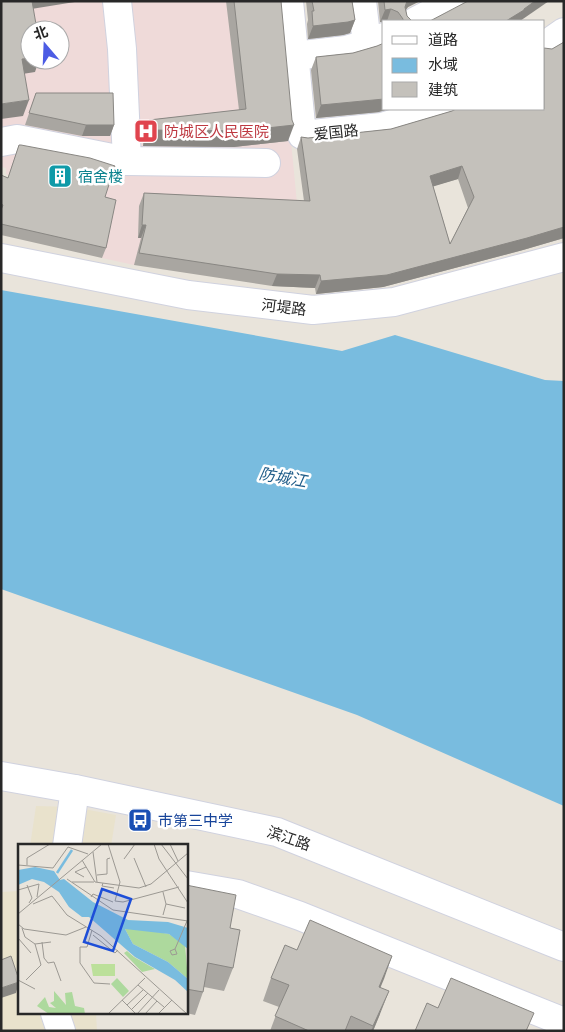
<svg xmlns="http://www.w3.org/2000/svg" width="565" height="1032" font-family="'IBM Plex Sans','Noto Sans SC',sans-serif">
<rect width="100%" height="100%" fill="#e9e4db"/>
<g fill="#e9e2cc">
<path d="M36 806 73 807 116 815 111 846H30Z"/>
<path d="M19 891V1013H96L97 1031H1V892Z"/>
</g>
<path fill="#efdad9" fill-rule="evenodd" d="M1 1H275L291 141 298 214 134 265 102 258 112 211 9 183 8 175 6 174V168L1 167ZM30 30H60V60H30Z"/>
<path fill="#79bcdf" d="M1 290 342 351 395 335 545 380 564 381V806L357 715 1 589Z"/>
<g fill="none" stroke-linecap="round" stroke-linejoin="round">
<g stroke="#d0d2df" stroke-width="30">
<g id="minor">
<path d="M117 1 122 49 127 161"/>
<path d="M289 1 302 135 382 127 443 109"/>
<path d="M362 1 367 44"/>
<path d="M416 21 455 1"/>
<path d="M544 46 564 32"/>
<path d="M294 56 346 50 367 44 384 37"/>
<path d="M1 142 17 139 127 161 266 163"/>
<path d="M1 258 188 295 313 310 394 302 564 257"/>
<path d="M1 776 75 789 277 832 564 947"/>
<path d="M67 846 75 789"/>
<path d="M186 885 238 894 300 916 564 1022"/>
<path d="M55 1013 61 1031"/>
</g>
</g>
<use href="#minor" stroke="#fff" stroke-width="28"/>
</g>
<g fill="#a9a6a1" fill-rule="evenodd">
<path d="M226 1H281L288 141 234 147 143 146V136L149 120 239 110Z"/>
<path d="M306 1H352L355 20 350 33 343 35 308 39 307 24 308 20Z"/>
<path d="M378 1H420L408 7 406 10 407 16 412 21H384L380 22Z"/>
<path d="M564 42V238L523 250 383 287 316 294 315 288 272 286 134 265 141 238H138L139 206 144 193 304 201 297 149 301 137 308 138 391 129 452 111ZM458 179 468 208 450 244 433 186Z"/>
<path d="M377 46 379 112 316 118 311 70 316 57 353 53Z"/>
<path d="M36 93 114 125 110 136H82L25 125Z"/>
<path d="M19 145 105 197 106 248 102 258 1 235V175L8 178Z"/>
<path d="M186 885 230 928 233 968 224 991 204 987 203 992 195 1015 186 1013Z"/>
<path d="M297 950 392 956 380 987V1014L373 1031H270L279 1007 263 1001 271 978Z"/>
</g>
<g fill="#898783">
<path d="M28 1H81L25 10Z"/>
<path d="M407 1H420L408 7 403 13Z"/>
<path d="M535 1H549L520 21H506Z"/>
<path d="M391 9 387 21 380 22 385 10Z"/>
<path d="M355 20 350 33 343 35 308 39 313 26Z"/>
<path d="M30 58V60H39L35 72 16 75 22 59Z"/>
<path d="M384 99V109H389L379 112 316 118 321 105Z"/>
<path d="M29 100 23 116 1 119V104Z"/>
<path d="M86 125H114L110 136H82Z"/>
<path d="M294 125 288 141 234 147 143 146 148 130Z"/>
<path d="M462 166 458 179 425 189 430 176Z"/>
<path d="M142 225H146L141 238H138Z"/>
<path d="M564 227V238L523 250 383 287 316 294 321 281Z"/>
<path d="M277 274 320 275 315 288 272 286Z"/>
<path d="M392 956 384 979 371 1010 379 987Z"/>
<path d="M19 982 16 993 1 998V988Z"/>
<path d="M389 991 380 1014 373 1031H371Z"/>
</g>
<g fill="#c4c1bb" stroke="#898783" fill-rule="evenodd">
<path d="M1 1H32L37 30H30V58L22 59 29 100 1 104Z"/>
<path d="M234 1H281L292 120 294 125 240 131 148 130 149 120 246 109Z"/>
<path d="M312 1H352L355 20 348 22 313 26 312 11H314Z"/>
<path d="M384 1H407L405 7 407 16 412 21H403V19L398 12 391 9 385 10Z"/>
<path d="M468 1H535L524 9V10L506 21H430Z"/>
<path d="M564 42V227L527 238 387 275 321 281 320 275 277 274 139 253 146 225H142L144 193 310 201 301 137 308 138 391 129 452 111 456 109H544V48L552 49ZM462 166 474 197 450 244 430 176Z"/>
<path d="M384 43V99L321 105 316 57 353 53 377 46Z"/>
<path d="M36 93H113L114 125H86L29 113Z"/>
<path d="M19 145H21L90 158 115 166 105 197 116 200 106 248 1 224V210L3 205 1 204V175L8 178Z"/>
<path d="M186 885 236 895 230 928 240 930 233 968 208 963 203 992 186 989Z"/>
<path d="M310 920 392 956 379 987 389 991 373 1026 351 1016 345 1031H309L275 1016 289 985 271 978 285 945 297 950Z"/>
<path d="M11 956 19 980V982L1 988V960Z"/>
<path d="M451 978 534 1013 526 1031H415L427 1003 438 1008Z"/>
</g>
<defs>
<g id="hospital-square" transform="scale(1.25)"><rect x="-9" y="-9" width="18" height="18" rx="4" fill="#e0444e" stroke="#fff"/><path d="M-5-5h3v3.5h4V-5h3V5h-3V1.5h-4V5h-3Z" fill="#fff"/></g>
<g id="building-square" transform="scale(1.25)"><rect x="-9" y="-9" width="18" height="18" rx="4" fill="#0f9aa8" stroke="#fff"/><path d="M-4-6H4V6H1V3H-1V6H-4ZM-2.5-4.3h1.7v1.8h-1.7ZM.8-4.3h1.7v1.8H.8ZM-2.5-1h1.7V.8h-1.7ZM.8-1h1.7V.8H.8Z" fill="#fff"/></g>
<g id="bus-square" transform="scale(1.25)"><rect x="-9" y="-9" width="18" height="18" rx="4" fill="#1a4fb4" stroke="#fff"/><path d="M-5-6H5V4H4V6H2V4H-2V6H-4V4H-5ZM-3.5-4V0h7V-4ZM-3.5 1.2v1.5H-2V1.2ZM2 1.2v1.5H3.5V1.2Z" fill="#fff"/></g>
</defs>
<g fill-rule="evenodd">
<use href="#hospital-square" x="146" y="131"/>
<use href="#building-square" x="60" y="176"/>
<use href="#bus-square" x="140" y="820"/>
</g>
<g text-anchor="middle" dominant-baseline="central" stroke-width="5" stroke-linejoin="round" paint-order="stroke">
<g font-size="15" fill="#be3a42" stroke="#fff" text-anchor="start">
<text x="164" y="131">防城区人民医院</text>
</g>
<g font-size="15" fill="#282828" stroke="#fff">
<text transform="translate(336 132) rotate(-6)">爱国路</text>
<text transform="translate(284 307) rotate(7)">河堤路</text>
<text transform="translate(289 838) rotate(19)">滨江路</text>
</g>
<g font-size="15" fill="#0d838f" stroke="#fff" text-anchor="start">
<text x="78" y="176">宿舍楼</text>
</g>
<g font-size="15" fill="#164399" stroke="#fff" text-anchor="start">
<text x="158" y="820">巿第三中学</text>
</g>
<g font-size="16" font-style="italic" fill="#1c5a87" stroke="#fff">
<text transform="translate(283 477) rotate(10)">防城江</text>
</g>
</g>
<g transform="translate(18 844)">
<rect width="170" height="170" fill="#e9e4db"/>
<path d="M112 83 151 90 167 101 170 135 150 118 115 100 107 85ZM109 107 116 113 137 125 124 128 106 109ZM99 134 111 147 105 153 93 140ZM36 147 48 161 47 149 54 148 57 162 66 164 67 170H31L19 162 27 153 31 163 38 164 32 159 36 157Z" fill="#add99d"/>
<path d="M73 120H97V132H75Z" fill="#bce09a"/>
<path d="M17 23 36 27 42 36 46 35 75 58 110 76 150 78 170 84V105L151 90 107 85 115 100 150 118 170 135V148L157 136 117 113 71 73H64L51 63 41 48 26 38 14 35 0 41V26Z" fill="#79bcdf"/>
<path fill="none" stroke="#79bcdf" stroke-width="2.5" d="M39 29 54 6"/>
<path fill="none" stroke="#9c9993" stroke-width="1" d="M90 0 102 38 97 57 105 58 161 43M136 0 141 15 170 59M143 0 170 35M152 0 160 17M50 3 70 10M75 8 79 38M116 14 128 43M106 15 117 0M64 16 77 38 121 44 133 40 170 9M0 21 35 24 50 3M9 21V14L32 0M79 31 89 30V15L92 14M66 33 57 28 68 23M49 35 95 66 170 77M54 38H76M85 39 84 42 96 44M9 41 14 54 11 59M0 46 21 40 19 53M145 48 148 60 145 71M73 53 75 50 95 58M15 60 34 52 49 71 83 92 169 170M148 60 167 64M0 70 84 0M0 80 6 85 48 91 68 83M4 84 7 93 17 100M74 86 69 103H62V119L76 139 92 140M75 91 97 109 100 106M0 94 13 109M24 98 26 114 30 119 36 118 43 137M17 100 33 98M157 105 152 107 154 111 159 110 157 105 169 77M0 136 17 145M8 136 23 121 17 100M120 141 146 163M104 156 118 170M109 161 125 146M114 165 130 149M90 170 127 134M119 170 141 146M127 170 139 157M140 170 154 156"/>
<path fill="#1d4ed8" fill-opacity="0.15" stroke="#1d4ed8" stroke-width="2.5" d="M84 45 113 55 95 107 66 98Z"/>
<rect width="170" height="170" fill="none" stroke="#282828" stroke-width="2.5"/>
</g>
<rect width="565" height="1032" fill="none" stroke="#282828" stroke-width="5"/>
<rect x="382" y="20" width="162" height="90" fill="#ffffff" stroke="#a9a9a9"/>
<rect x="392" y="36" width="25" height="8" fill="#ffffff" stroke="#a9a9a9"/>
<text x="428" y="45" font-size="15" fill="#282828">道路</text>
<rect x="392" y="58" width="25" height="15" fill="#79bcdf" stroke="#a9a9a9"/>
<text x="428" y="70" font-size="15" fill="#282828">水域</text>
<rect x="392" y="82" width="25" height="15" fill="#c4c1bb" stroke="#a9a9a9"/>
<text x="428" y="95" font-size="15" fill="#282828">建筑</text>
<g transform="translate(45 45) rotate(341)"><circle r="24" fill="#ffffff" stroke="#a9a9a9"/>
<path d="M0-4L9 19L0 12L-9 19Z" fill="#4c5ce4"/>
<text y="-8" font-size="14" font-weight="bold" text-anchor="middle" fill="#282828">北</text>
</g>
</svg>
